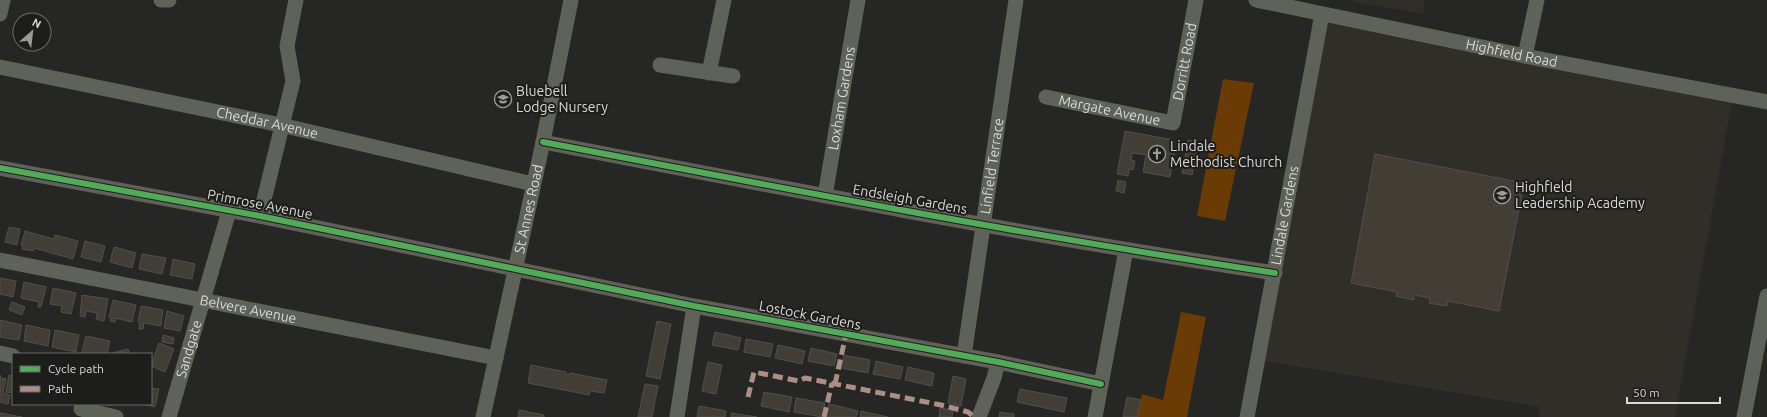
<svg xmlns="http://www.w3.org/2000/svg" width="1767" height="417" font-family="Ubuntu,sans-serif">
<rect width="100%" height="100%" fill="#262625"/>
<g fill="#2f2e27">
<path d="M1344 0H1425L1423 14Z"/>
<path d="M1322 14 1733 96 1675 417H1539L1540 407 1258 360Z"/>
</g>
<g fill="#6b3b05">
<path d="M1223 79 1254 83 1225 221 1197 216Z"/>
<path d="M1181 312 1206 317 1187 417H1137L1142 394 1163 400Z"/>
</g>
<g fill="#433e35" stroke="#4f4f4e">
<path d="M1125 131 1174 140 1173 147 1175 148 1170 177 1143 172 1146 155 1132 153 1131 160 1135 161 1133 170 1129 169 1128 176 1117 174Z"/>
<path d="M1188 140 1198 142 1192 175 1182 173Z"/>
<path d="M1375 154 1524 183 1499 311 1448 301 1447 306 1429 303 1430 298 1414 295V300L1396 296 1397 292 1351 283Z"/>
<path d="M1118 180 1126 182 1124 193 1116 191Z"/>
<path d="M9 227 20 229 17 245 5 242Z"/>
<path d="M25 231 54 239 55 235 78 241 73 259 34 248 33 251 22 249 23 245H21Z"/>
<path d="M85 241 105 246 101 262 81 257Z"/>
<path d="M114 247 136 253 132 268 110 262Z"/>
<path d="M142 254 166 258 162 274 139 269Z"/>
<path d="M173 259 195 264 192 279 170 275Z"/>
<path d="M0 278 16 281 13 297 0 294Z"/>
<path d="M24 282 46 287 41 307H38L39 302 21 298Z"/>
<path d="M53 288 76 293 71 314 61 312 62 306 50 304Z"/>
<path d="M82 295 108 299 104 321 96 319 97 313 86 311 85 317 80 316Z"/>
<path d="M113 300 136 305 132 322 115 318V322L110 321 111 317H109Z"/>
<path d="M12 302 25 307 22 315 9 310Z"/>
<path d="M141 306 163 310 161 326 144 323 143 329H139L140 323 138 322Z"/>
<path d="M167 311 184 316 180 331 164 328Z"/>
<path d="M0 320 22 325 19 340 0 337Z"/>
<path d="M657 321 671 324 660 379 646 376Z"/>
<path d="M26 325 50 330 48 346 24 341Z"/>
<path d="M55 330 79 335 76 352 52 347Z"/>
<path d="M715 332 741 338 738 350 712 345Z"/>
<path d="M163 335 174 338 173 344 162 342Z"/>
<path d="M86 336 110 341 107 354H91L82 352Z"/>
<path d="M746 339 773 344 770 357 744 352Z"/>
<path d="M159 343 174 349 165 372 151 366Z"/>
<path d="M778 345 805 351 802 364 775 358Z"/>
<path d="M811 348 837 354 834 366 808 361Z"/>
<path d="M128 349 130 354H112V353Z"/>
<path d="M844 355 870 360 868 373 841 368Z"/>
<path d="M876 361 903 367 900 379 873 374Z"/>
<path d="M708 362 722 365 716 394 702 391Z"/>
<path d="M531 365 566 372V374L570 375V373L607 380 604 393 590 391 589 395 528 383Z"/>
<path d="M908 367 934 373 932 386 905 380Z"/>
<path d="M0 375 1 378 6 379 3 393 10 395 8 404 0 402Z"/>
<path d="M9 375 13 376V393L6 392Z"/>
<path d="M953 376 966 379 961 406 948 403Z"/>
<path d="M645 384 658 386 652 417H638Z"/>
<path d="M151 388 159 389 155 407 142 404H151Z"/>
<path d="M1020 389 1067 398 1064 412 1017 402Z"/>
<path d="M764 392 792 397 789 412 761 406Z"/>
<path d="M1127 397 1141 400 1137 417H1123Z"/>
<path d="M796 398 825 403 822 417 794 412Z"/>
<path d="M829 404 858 411 856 417H826Z"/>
<path d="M699 406 726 411 725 417H697Z"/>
<path d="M940 408 953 410 952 417H939Z"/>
<path d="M519 410 544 415V417H518Z"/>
<path d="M861 411 888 417H860Z"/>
<path d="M1000 412 1014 414V417H999Z"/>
<path d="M0 413 22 417H0Z"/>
<path d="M731 413 757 417H731Z"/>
</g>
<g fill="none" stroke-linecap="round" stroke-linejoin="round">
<g stroke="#5f6258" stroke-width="15">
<path d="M161 0H169"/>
<path id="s1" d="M1256 0 1525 56 1767 102"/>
<path d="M0 14 3 0"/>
<path d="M1525 56 1537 0"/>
<path d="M660 65 733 76"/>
<path id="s2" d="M0 67 281 125 533 184"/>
<path d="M709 73 724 0"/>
<path id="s3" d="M1046 97 1173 123 1196 0"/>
<path d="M543 142C786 189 1030 236 1275 273"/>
<path d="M0 168 260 216 694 306 998 362 1101 384"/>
<path id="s4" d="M825 196 858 0"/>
<path d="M260 216 293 81 287 46 296 0"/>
<path id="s5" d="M0 260 496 358"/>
<path d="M0 353 13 356"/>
<path id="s6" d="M964 356 1016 0"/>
<path d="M81 409 116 417"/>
<path id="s7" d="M169 417 229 211"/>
<path id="s8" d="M483 417 543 142 571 0"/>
<path d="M677 417 694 306"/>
<path d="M979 417 994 378 998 362"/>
<path d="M1095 417 1126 250"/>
<path id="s9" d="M1247 417 1322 14"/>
<path d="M1744 417 1767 296"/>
</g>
<g stroke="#ac8f84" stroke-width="5" stroke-dasharray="10 5" stroke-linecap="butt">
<path d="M835 384 846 334"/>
<path d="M748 397 754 372 799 381 805 378 941 405 968 412 974 417"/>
<path d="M824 417 832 383"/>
</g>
<g stroke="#1d1d1b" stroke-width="8">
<g id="cycleway">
<path d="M543 142C786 189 1030 236 1275 273"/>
<path d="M0 168 260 216 694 306 998 362 1101 384"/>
</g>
</g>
<use href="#cycleway" stroke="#51ab58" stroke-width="6"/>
</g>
<defs>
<g id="school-ring" transform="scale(0.9)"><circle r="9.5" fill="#1d1d1b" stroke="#9b9b9a" stroke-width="1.5"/><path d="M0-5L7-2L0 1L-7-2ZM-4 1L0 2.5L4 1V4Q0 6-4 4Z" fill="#9b9b9a"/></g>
<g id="church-ring" transform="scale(0.9)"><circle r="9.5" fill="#1d1d1b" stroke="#9b9b9a" stroke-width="1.5"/><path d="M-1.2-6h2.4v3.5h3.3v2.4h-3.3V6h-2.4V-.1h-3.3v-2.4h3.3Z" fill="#9b9b9a"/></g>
</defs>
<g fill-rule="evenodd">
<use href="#school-ring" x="503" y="99"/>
<use href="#church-ring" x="1157" y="154"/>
<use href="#school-ring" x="1502" y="195"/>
</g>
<g text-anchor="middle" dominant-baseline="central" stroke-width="4" stroke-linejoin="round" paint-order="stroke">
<g font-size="14" fill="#dadad9" stroke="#1d1d1b">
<text stroke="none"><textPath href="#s1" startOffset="261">Highfield Road</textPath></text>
<text stroke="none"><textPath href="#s3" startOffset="192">Dorritt Road</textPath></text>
<text stroke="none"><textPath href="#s4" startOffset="99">Loxham Gardens</textPath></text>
<text stroke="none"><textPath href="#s3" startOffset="65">Margate Avenue</textPath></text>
<text stroke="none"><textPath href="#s2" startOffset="273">Cheddar Avenue</textPath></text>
<text stroke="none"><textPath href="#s6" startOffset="192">Linfield Terrace</textPath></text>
<text transform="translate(910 199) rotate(10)">Endsleigh Gardens</text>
<text transform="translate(260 204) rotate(11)">Primrose Avenue</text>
<text stroke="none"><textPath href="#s8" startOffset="213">St Annes Road</textPath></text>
<text stroke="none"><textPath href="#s9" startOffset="205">Lindale Gardens</textPath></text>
<text stroke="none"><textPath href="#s5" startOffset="253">Belvere Avenue</textPath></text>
<text transform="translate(810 315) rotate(11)">Lostock Gardens</text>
<text stroke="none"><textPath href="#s7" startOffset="71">Sandgate</textPath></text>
</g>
<g font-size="14" fill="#dadad9" stroke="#1d1d1b" text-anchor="start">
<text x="516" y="91">Bluebell<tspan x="516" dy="16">Lodge Nursery</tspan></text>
<text x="1170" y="146">Lindale<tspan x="1170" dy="16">Methodist Church</tspan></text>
<text x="1515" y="187">Highfield<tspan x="1515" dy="16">Leadership Academy</tspan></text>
</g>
</g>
<rect x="12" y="353" width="140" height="52" fill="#1d1d1b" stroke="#696967"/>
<rect x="20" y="366" width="20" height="6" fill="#51ab58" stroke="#696967"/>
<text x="48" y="373" font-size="12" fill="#dadad9">Cycle path</text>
<rect x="20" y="386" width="20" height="6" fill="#ac8f84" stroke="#696967"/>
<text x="48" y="393" font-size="12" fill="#dadad9">Path</text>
<g transform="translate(32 32) rotate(28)"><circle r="19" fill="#1d1d1b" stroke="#696967"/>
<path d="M0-3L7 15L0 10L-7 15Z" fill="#9b9b9a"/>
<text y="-6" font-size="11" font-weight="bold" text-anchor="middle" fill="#dadad9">N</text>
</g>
<path d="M1627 397v6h93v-6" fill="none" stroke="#dadad9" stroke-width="2"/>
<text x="1633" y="397" font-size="12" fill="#dadad9" stroke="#1d1d1b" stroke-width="3" paint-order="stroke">50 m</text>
</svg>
